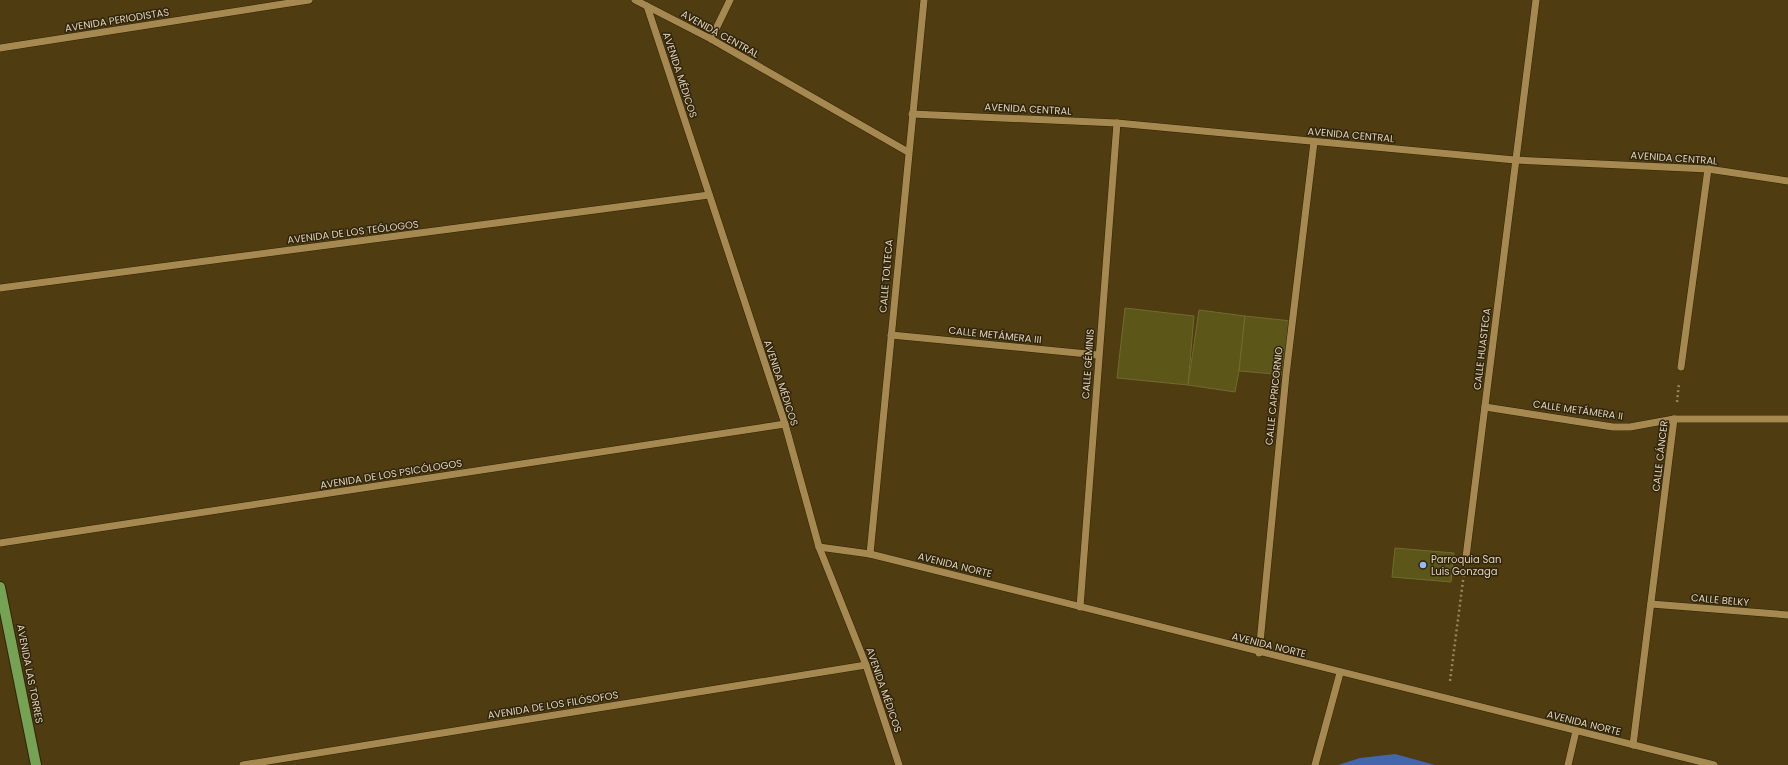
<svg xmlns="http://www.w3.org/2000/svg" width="1788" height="765" font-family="Poppins,sans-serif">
<rect width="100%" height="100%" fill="#4f3c10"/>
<path fill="#4466ad" d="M1395 754 1435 765H1338L1360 758Z"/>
<g fill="#5c5618" stroke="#716b2f">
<path d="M1125 308 1194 316 1188 385 1117 378Z"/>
<path d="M1199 310 1245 316 1239 371 1235 392 1188 385Z"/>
<path d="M1245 316 1291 321 1286 375 1239 371Z"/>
<path d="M1395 548 1454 553 1451 582 1392 577Z"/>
</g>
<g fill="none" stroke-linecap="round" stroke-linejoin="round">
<g stroke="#312305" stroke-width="8">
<g id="minor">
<path d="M635 0 711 39 908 152"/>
<path d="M647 6 785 424 819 547 866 665 899 765"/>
<path d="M711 39 730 0"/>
<path d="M0 48 309 0"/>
<path d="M912 114 1117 123 1515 160 1708 169 1788 181"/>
<path d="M0 288 709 195"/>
<path d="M891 335 1098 355"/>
<path d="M1681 367 1708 169"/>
<path d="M1485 407 1613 427H1630L1674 419H1788"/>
<path d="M0 543 785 424"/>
<path d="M819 547 870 554 1714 765"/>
<path d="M870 554 924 0"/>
<path d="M1466 557 1536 0"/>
<path d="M1651 604 1788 615"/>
<path d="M1080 607 1117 123"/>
<path d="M1259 653 1286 375 1314 142"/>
<path d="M1633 745 1674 419"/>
<path d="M243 765 866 665"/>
<path d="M1315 765 1340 673"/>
<path d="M1568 765 1576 731"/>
</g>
</g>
<g stroke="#312305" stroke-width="12">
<path id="major" d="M0 587 36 765"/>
</g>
<g stroke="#978661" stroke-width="2.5" stroke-dasharray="2 3" stroke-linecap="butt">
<path d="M1677 402 1679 383"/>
<path d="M1450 681 1464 573"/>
</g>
<use href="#minor" stroke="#a58951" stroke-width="7"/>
<use href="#major" stroke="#75a353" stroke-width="10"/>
</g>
<circle fill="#94b7fd" stroke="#2f240d" stroke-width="1.5" cx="1423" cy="565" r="4"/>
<g text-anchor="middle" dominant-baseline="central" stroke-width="3" stroke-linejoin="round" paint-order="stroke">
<g font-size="10" fill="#e3d4b8" stroke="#2f240d">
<text transform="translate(117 20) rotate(-9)">AVENIDA PERIODISTAS</text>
<text transform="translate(720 34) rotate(29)">AVENIDA CENTRAL</text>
<text transform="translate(680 75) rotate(72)">AVENIDA MÉDICOS</text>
<text transform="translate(1028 109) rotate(3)">AVENIDA CENTRAL</text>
<text transform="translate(1351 135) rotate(5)">AVENIDA CENTRAL</text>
<text transform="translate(1674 158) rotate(4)">AVENIDA CENTRAL</text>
<text transform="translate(353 232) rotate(-7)">AVENIDA DE LOS TEÓLOGOS</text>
<text transform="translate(886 276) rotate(-85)">CALLE TOLTECA</text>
<text transform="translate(995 335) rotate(6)">CALLE METÁMERA III</text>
<text transform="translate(1482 349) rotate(-83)">CALLE HUASTECA</text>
<text transform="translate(1088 364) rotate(-86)">CALLE GÉMINIS</text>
<text transform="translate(781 383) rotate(72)">AVENIDA MÉDICOS</text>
<text transform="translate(1274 396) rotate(-84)">CALLE CAPRICORNIO</text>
<text transform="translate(1578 410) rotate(8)">CALLE METÁMERA II</text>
<text transform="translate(1660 456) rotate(-83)">CALLE CÁNCER</text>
<text transform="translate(391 474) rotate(-9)">AVENIDA DE LOS PSICÓLOGOS</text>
<text transform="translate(955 565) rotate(14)">AVENIDA NORTE</text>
<text transform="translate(1720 600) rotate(5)">CALLE BELKY</text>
<text transform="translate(1269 645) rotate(14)">AVENIDA NORTE</text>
<text transform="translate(30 674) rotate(79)">AVENIDA LAS TORRES</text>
<text transform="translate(884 690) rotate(71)">AVENIDA MÉDICOS</text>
<text transform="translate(553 705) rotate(-9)">AVENIDA DE LOS FILÓSOFOS</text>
<text transform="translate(1584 723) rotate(14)">AVENIDA NORTE</text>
</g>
<g font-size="10" fill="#e3d4b8" stroke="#2f240d" text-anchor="start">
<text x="1431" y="559">Parroquia San<tspan x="1431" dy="12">Luis Gonzaga</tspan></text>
</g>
</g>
</svg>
